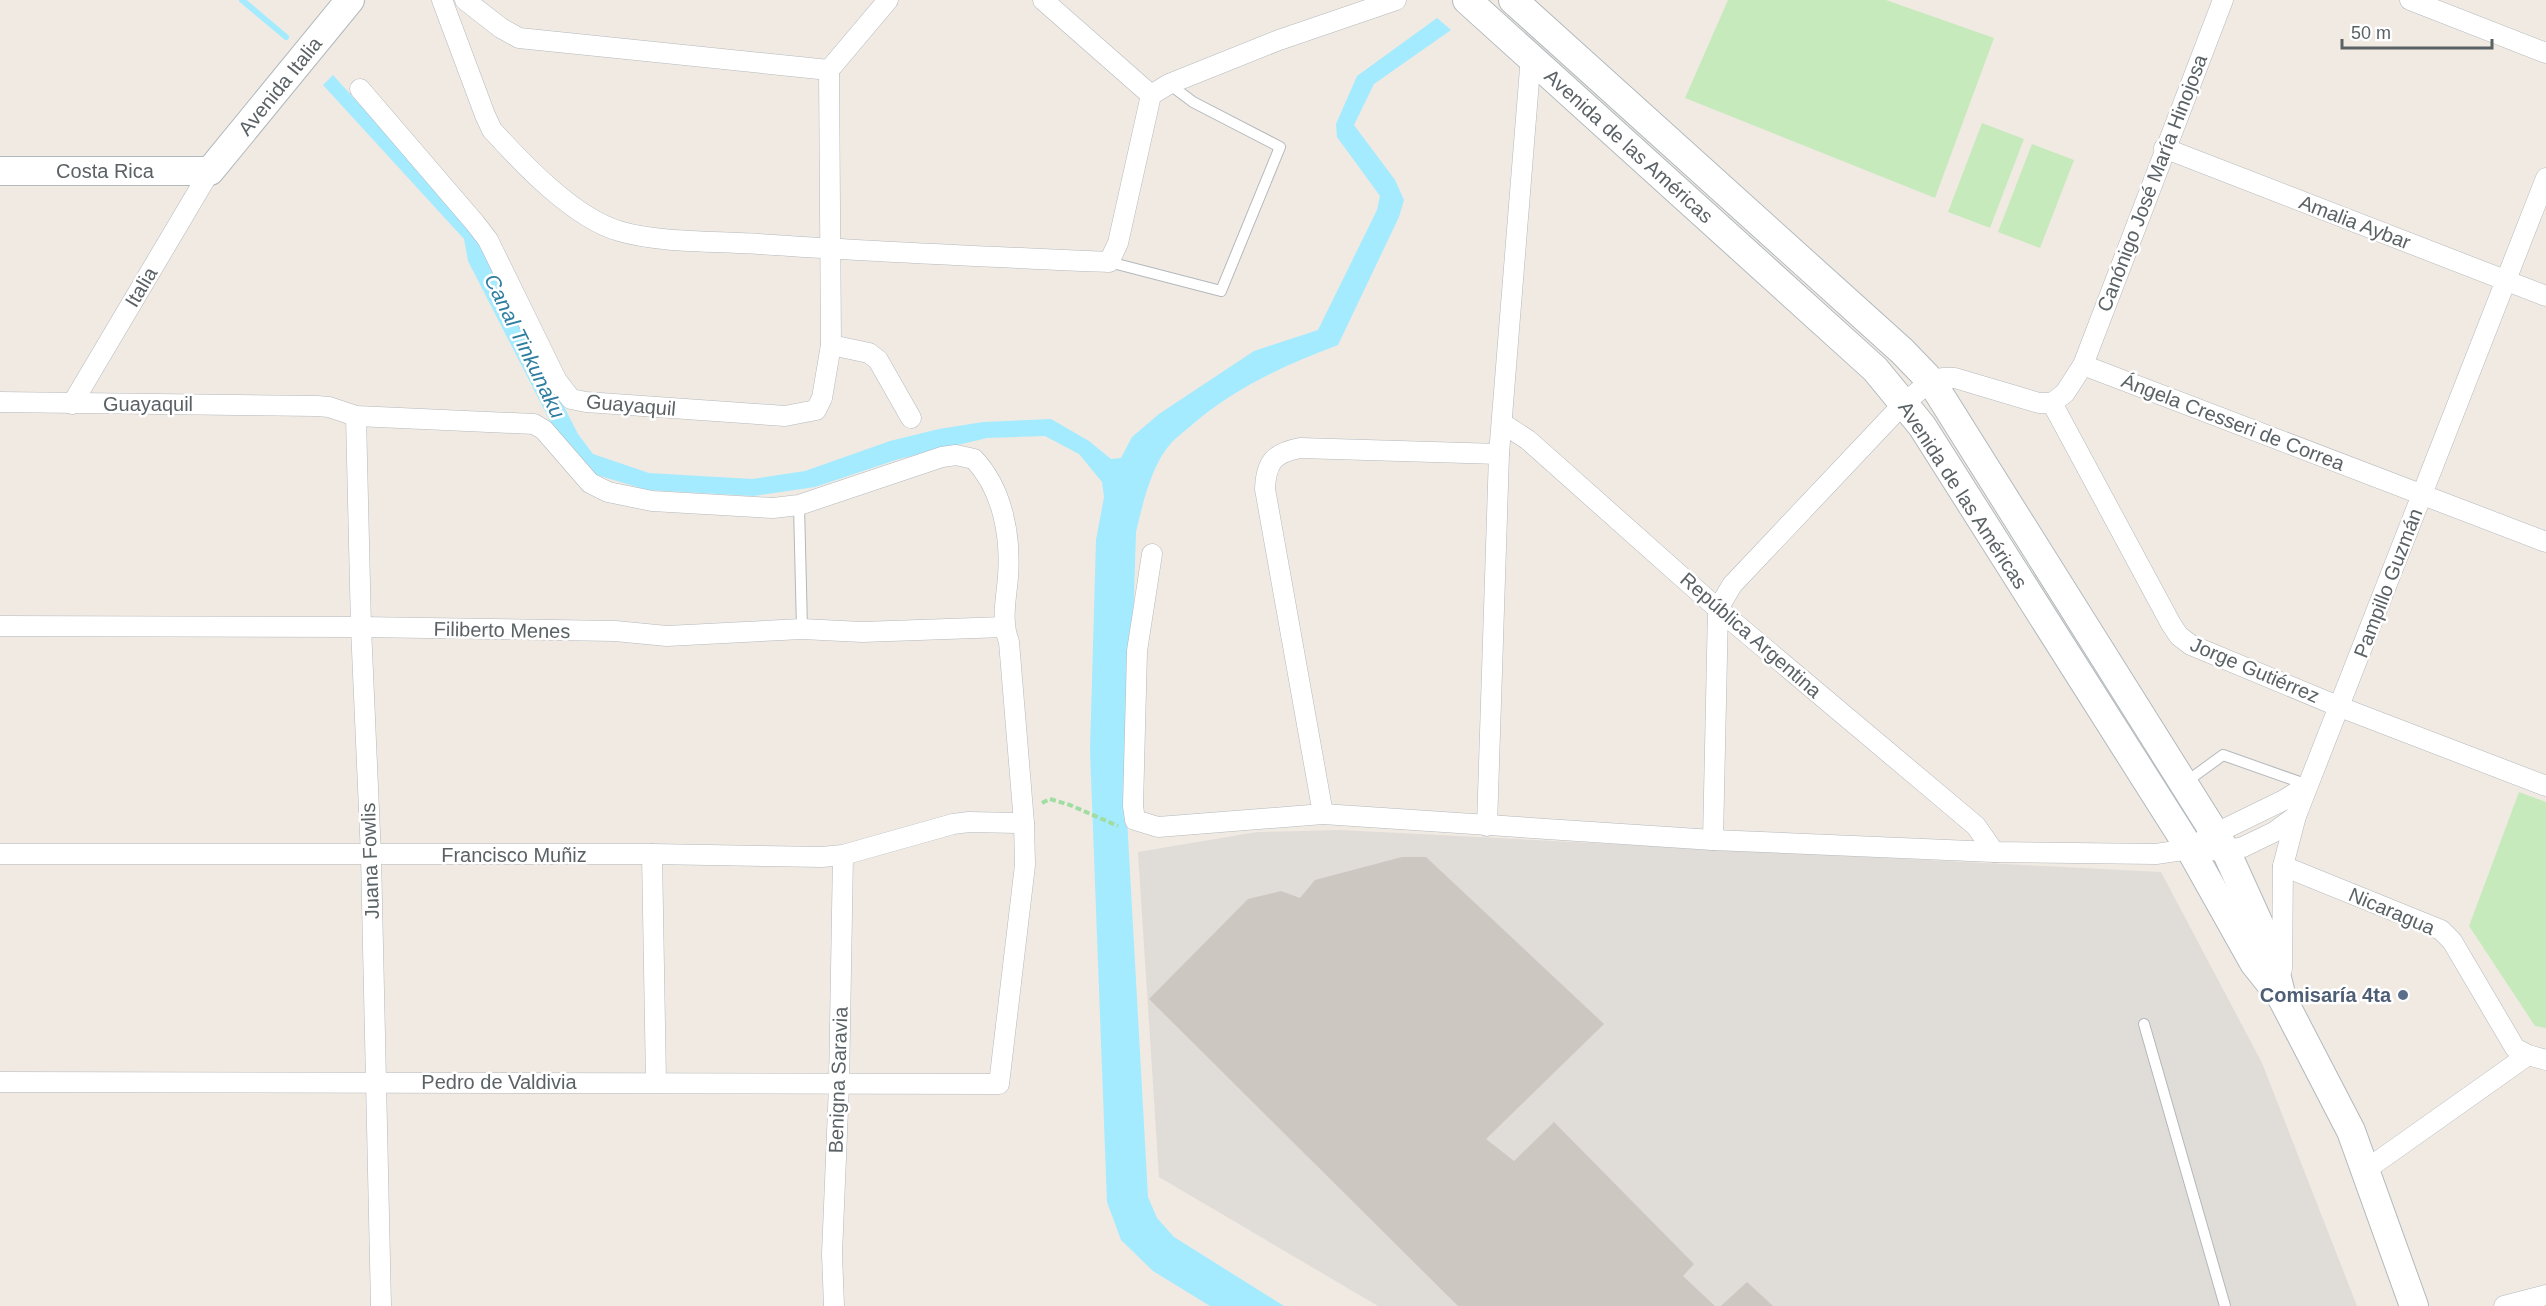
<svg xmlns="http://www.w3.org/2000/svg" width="2546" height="1306" font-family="Arial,sans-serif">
<rect width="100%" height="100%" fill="#f0eae3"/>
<path fill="#e0dcd8" d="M1340 830 2161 872 2262 1063 2357 1306H1378L1159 1177 1138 852 1257 832Z"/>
<g fill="#c7eabd">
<path d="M1728 0H1886L1994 38 1935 198 1685 98Z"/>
<path d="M1982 123 2024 139 1990 228 1948 212Z"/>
<path d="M2032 144 2074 160 2040 248 1998 232Z"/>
<path d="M2519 792 2546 802V1028L2535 1026 2469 926Z"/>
</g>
<path fill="#a4ebff" d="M1437 18 1451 30 1374 84 1354 125 1395 180 1404 200 1399 217 1338 345C1285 365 1236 387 1193 424 1186 430 1178 436 1172 442 1151 465 1143 503 1136 532L1127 818 1148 1197 1157 1218 1174 1237 1284 1306H1210L1153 1271 1121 1240 1107 1202 1090 750 1096 540 1104 497 1102 482 1079 454 1045 436 987 438 899 459 815 487 753 496 647 490 590 473 567 450 550 421 468 261 464 239 323 85 333 75 476 234 578 434 593 454 649 473 752 479 805 471 890 441 939 429 983 422 1051 419 1089 441 1111 459 1121 458 1132 437 1159 414 1254 351 1318 330 1377 210 1380 196 1337 137 1336 124 1357 76Z"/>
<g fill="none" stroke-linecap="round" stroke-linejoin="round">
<path stroke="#a4ebff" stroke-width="6" d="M242 0 286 37"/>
</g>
<g fill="#cdc7c2">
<path d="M1402 857H1426L1604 1024 1486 1139 1514 1161 1554 1122 1694 1264 1683 1276 1715 1306H1458L1149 999 1248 899 1281 891 1300 898 1315 880Z"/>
<path d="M1747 1282 1773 1306H1721Z"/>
</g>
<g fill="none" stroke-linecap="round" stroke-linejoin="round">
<g stroke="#b4b8bc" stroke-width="12">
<g id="lane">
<path d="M1109 262 1221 291 1280 147 1193 102 1169 84"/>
<path d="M799 505 802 629"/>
<path d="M2186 782 2223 755 2308 785"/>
<path d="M2144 1024 2225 1306"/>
</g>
</g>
<g stroke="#b4b8bc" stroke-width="21">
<g id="street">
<path d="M442 0 485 115 492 130C523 164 574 218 619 231 658 243 718 241 759 244 876 252 993 257 1109 262L1118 243 1151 95 1169 84 1279 40 1396 0"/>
<path d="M1043 0 1151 95"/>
<path d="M2410 0 2546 53"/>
<path d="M829 70 888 0"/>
<path d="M360 89 475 223 488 240 557 381 571 399 586 402 785 416 816 410 822 398 831 345 829 70 519 38 501 28 465 0"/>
<path d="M2164 148 2546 296"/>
<path d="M831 345 869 353 878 360 911 418"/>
<path d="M2083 365 2223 0"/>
<path d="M0 402 317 406 329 407 356 416 534 424 544 430 590 483 608 492 652 501 773 508 799 505 942 457 956 455 974 459C1003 490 1011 536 1008 577 1006 600 1001 621 1009 642L1024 823 1025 865 999 1084 0 1082"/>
<path d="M2052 403 2171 624 2179 636 2191 645 2340 707 2546 786"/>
<path d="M72 404 210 171"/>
<path d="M356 416 361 627 371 856 381 1306"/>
<path d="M1502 423 1528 440 1718 609 1976 826 1994 852"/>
<path d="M1152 554 1137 651 1133 806 1135 820 1158 827 1323 814 1713 840 1994 852 2156 854 2190 849 2226 851 2243 847 2274 832 2296 816"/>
<path d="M0 626 361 627 615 631 667 636 802 629 862 632 1004 627"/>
<path d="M1323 814 1265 489C1266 462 1274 453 1300 448L1499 454"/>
<path d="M1487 826 1499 454 1531 56"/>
<path d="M2204 839 2284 800 2308 785"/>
<path d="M1713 840 1718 609 1732 585 1904 403 1931 381 1943 378H1955L2039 403H2052L2065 393 2083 365 2546 542"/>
<path d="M0 854H652L822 857 843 855 953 824 969 822 1024 823"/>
<path d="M652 854 656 1082"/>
<path d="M2283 866 2441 930 2452 941 2515 1048 2528 1055 2546 1060"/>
<path d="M2282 969 2283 866 2296 816 2546 178"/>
<path d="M2367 1169 2528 1055"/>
<path d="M834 1306 832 1254 839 1085 843 855"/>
<path d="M2504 1306 2546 1295"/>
</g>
</g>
<g stroke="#b2b9bd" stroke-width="30">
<g id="secondary">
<path d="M1467 0 1875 369 1922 426 2190 849 2254 963 2282 998 2351 1131 2414 1306"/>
<path d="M1513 0 1902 351 1931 381 2226 851 2269 946 2280 990"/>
<path d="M0 171H210L350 0"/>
</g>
</g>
<path stroke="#9fdda1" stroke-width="4" stroke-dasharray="6 3" stroke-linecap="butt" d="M1042 803 1050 799 1070 805 1118 826"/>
<use href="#lane" stroke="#fff" stroke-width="10"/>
<use href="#street" stroke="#fff" stroke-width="20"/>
<use href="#secondary" stroke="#fff" stroke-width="28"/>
</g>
<circle fill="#5c6f8a" stroke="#fff" stroke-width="2" cx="2403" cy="995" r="6"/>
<g text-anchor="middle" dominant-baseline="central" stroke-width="5" stroke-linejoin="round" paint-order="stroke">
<g font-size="20" fill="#5b6266" stroke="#fff">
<text transform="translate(280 86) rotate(-51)">Avenida Italia</text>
<text transform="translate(1629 146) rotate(42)">Avenida de las Américas</text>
<text x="105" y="171">Costa Rica</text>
<text transform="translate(2152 183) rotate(-69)">Canónigo José María Hinojosa</text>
<text transform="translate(2355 222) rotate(21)">Amalia Aybar</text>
<text transform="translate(141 287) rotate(-59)">Italia</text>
<text x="148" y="404">Guayaquil</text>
<text transform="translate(631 405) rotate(5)">Guayaquil</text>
<text transform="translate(2233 422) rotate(21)">Ángela Cresseri de Correa</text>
<text transform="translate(1963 495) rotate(57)">Avenida de las Américas</text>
<text transform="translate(2388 583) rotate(-69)">Pampillo Guzmán</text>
<text transform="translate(502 630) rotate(1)">Filiberto Menes</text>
<text transform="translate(1751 635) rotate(41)">República Argentina</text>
<text transform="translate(2255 670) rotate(23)">Jorge Gutiérrez</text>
<text x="514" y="855">Francisco Muñiz</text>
<text transform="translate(370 861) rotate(-92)">Juana Fowlis</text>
<text transform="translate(2392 911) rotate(23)">Nicaragua</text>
<text transform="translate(838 1080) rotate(-88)">Benigna Saravia</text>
<text x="499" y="1082">Pedro de Valdivia</text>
</g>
<g font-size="20" font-weight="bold" fill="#4e5e75" stroke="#fff" text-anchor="end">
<text x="2391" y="995">Comisaría 4ta</text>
</g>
<g font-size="21" font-style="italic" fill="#2f7ea0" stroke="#fff">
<text transform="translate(525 346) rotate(64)">Canal Tinkunaku</text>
</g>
</g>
<path d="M2342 39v9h150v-9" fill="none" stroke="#5b6266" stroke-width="3"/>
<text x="2351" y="39" font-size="18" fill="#5b6266" stroke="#ffffff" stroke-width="4.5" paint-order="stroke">50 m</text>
</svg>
